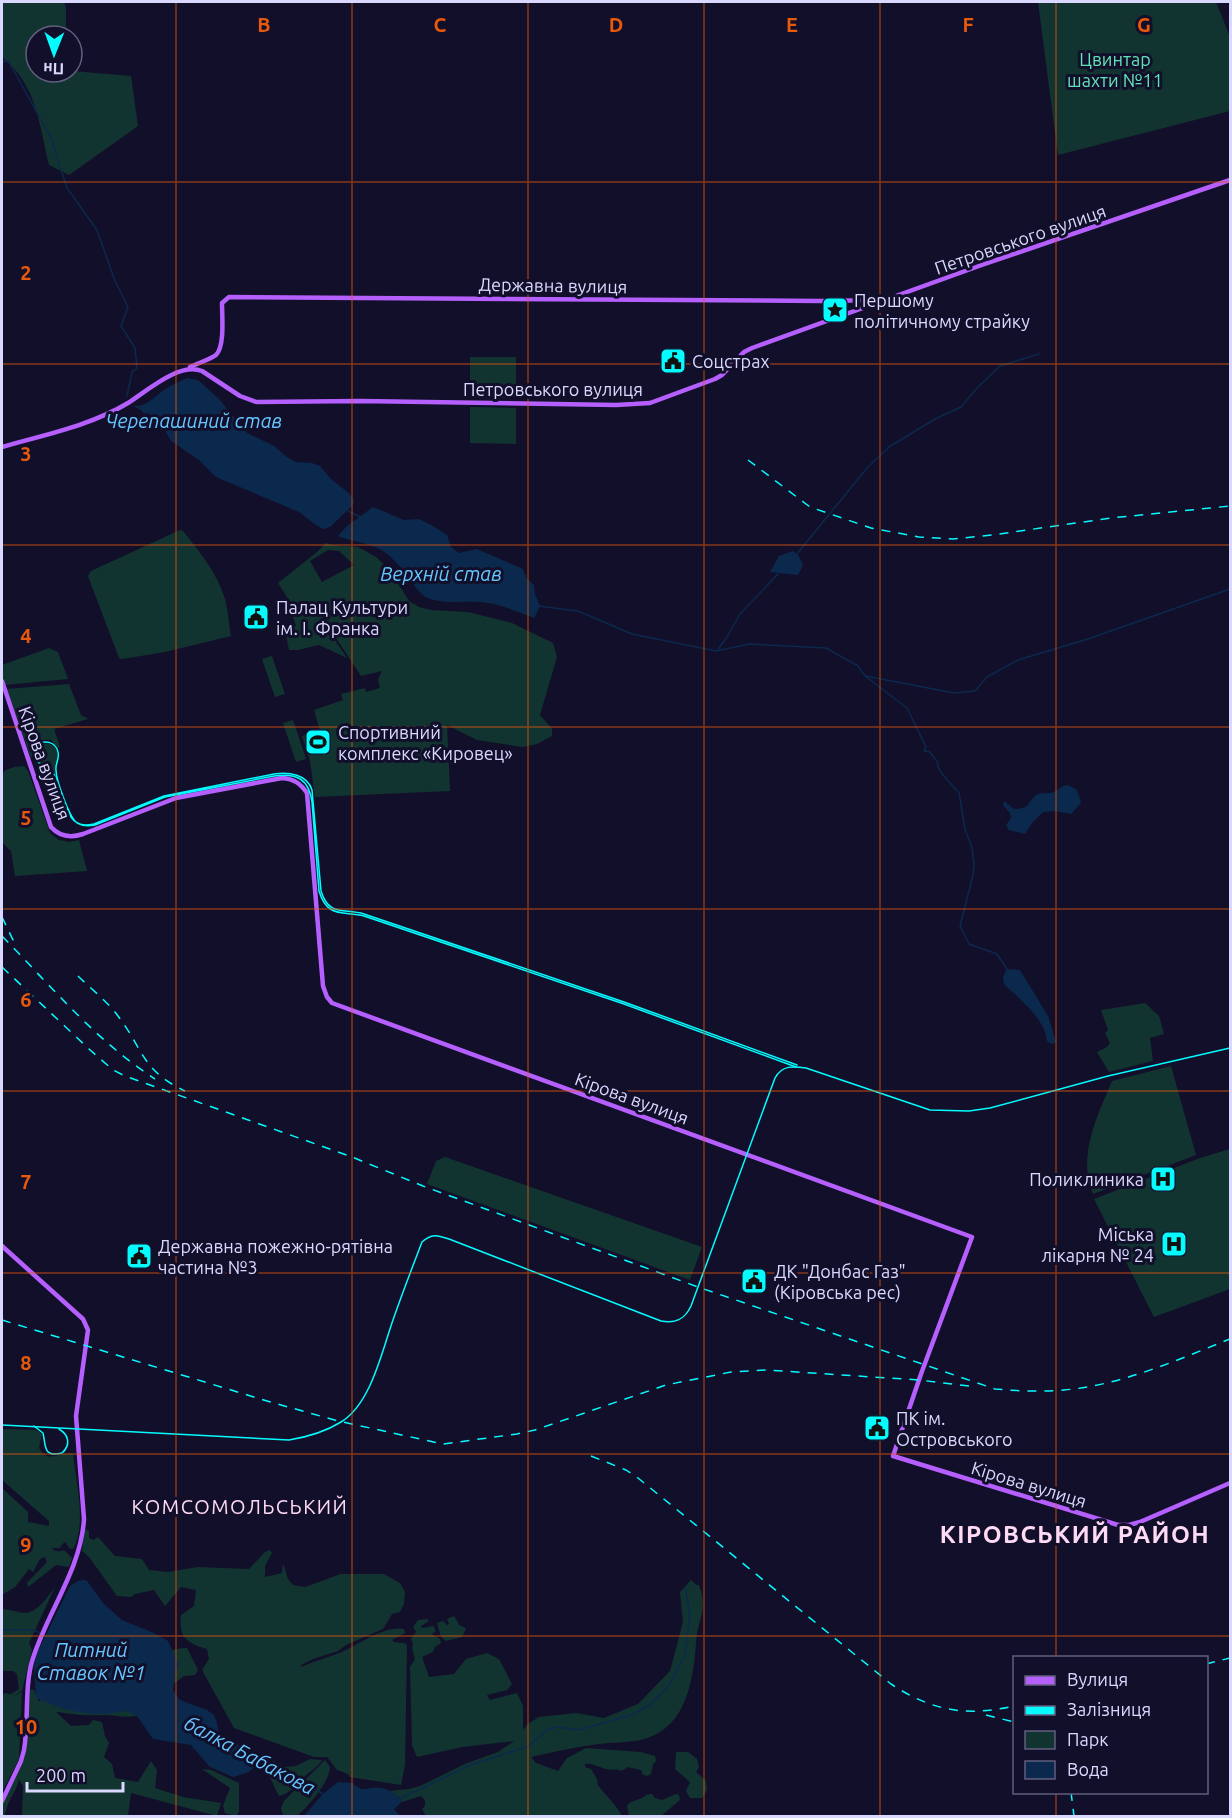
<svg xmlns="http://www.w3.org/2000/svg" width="1232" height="1818" font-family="Ubuntu,sans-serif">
<rect width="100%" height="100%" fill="#120f2a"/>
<g fill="#123430" fill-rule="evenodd">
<path d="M2 2H64L66 8V36H36V72L72 71 131 76 138 126 69 175 49 165C39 124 37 85 2 57Z"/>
<path d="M1038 2H1216L1230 37V111L1058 155Z"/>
<rect x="470" y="357" width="46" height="41"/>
<path d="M470 407 516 408V444L470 443Z"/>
<path d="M180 530 183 531C200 552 217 573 225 599 228 610 229 625 231 636L165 652 122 659 119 658 88 576 91 571Z"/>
<path d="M326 543 332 545 358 547 376 557 389 569 409 601 419 607 431 610 468 612 512 623 553 643 557 657 540 715 552 729V736L537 744 523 747 477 740 447 725 450 791 315 797 310 761 302 736 320 731 314 710 343 700 341 694 365 688 366 692 380 688 378 679 382 671 361 676 336 638 319 621 318 622 334 639 347 658 319 645 298 650H289L285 630 296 626 291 611 290 602 278 583 317 552ZM328 550 339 551 354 565 322 582 310 561Z"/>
<path d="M49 648 58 652 68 679 5 685 2 674V665Z"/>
<path d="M272 656 285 694 275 697 262 659Z"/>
<path d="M69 684 81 715 88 719 54 729 60 747 58 748 51 740C39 738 32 745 33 757L31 758 7 689Z"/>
<path d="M293 720 306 759 296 762 283 723Z"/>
<path d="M47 743C64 748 55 762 55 775 50 768 43 768 38 762 30 754 38 745 47 743Z"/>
<path d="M24 766 28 771 50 833 59 840 69 842 79 840 87 871 15 876 11 851 2 842V778L4 771 14 767Z"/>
<path d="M1145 1003 1159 1016 1164 1034 1150 1038 1153 1061 1109 1072 1097 1052 1107 1047 1110 1043 1105 1033 1108 1030 1101 1010Z"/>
<path d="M1171 1066 1196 1155 1093 1194C1077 1156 1097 1117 1112 1081Z"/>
<path d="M1230 1149V1289L1154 1317 1094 1199 1200 1158Z"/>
<path d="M445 1157 702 1247 690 1280 427 1184 436 1161Z"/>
<path d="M2 1429 36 1430 42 1434 39 1448C49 1465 58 1451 73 1454 76 1481 87 1525 73 1549L69 1548 66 1542 62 1544 60 1548H52C55 1552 59 1552 64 1550L72 1558 69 1567 56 1565 28 1587 27 1583 47 1562 45 1557 40 1559 33 1572 29 1569 15 1587 2 1595V1488L28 1512V1522L49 1526V1521L2 1480Z"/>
<path d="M85 1529 89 1531V1538L93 1540 98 1537 115 1556 142 1559 149 1570 168 1572 198 1567 249 1569 265 1552 270 1550 272 1553 265 1566V1577L282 1573 283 1563 288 1579 293 1585 305 1587 341 1574H384L400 1583 405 1592 404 1604 400 1612 392 1614 383 1629 346 1645 338 1651 313 1659 301 1665V1667C315 1661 329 1657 342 1652 359 1644 385 1625 404 1629L405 1633 392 1640 394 1642 404 1643 407 1645 405 1765 401 1785 350 1777 348 1774 337 1770 327 1757H314L234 1728 202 1670 209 1659 207 1649C188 1643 178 1638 181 1615L194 1606 196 1590 181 1587 165 1606 154 1590 135 1594 131 1597 117 1596 89 1557 82 1551Z"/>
<path d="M691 1580 696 1585H699C709 1611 697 1620 696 1643 693 1682 686 1730 640 1740 627 1743 612 1742 599 1744 576 1747 553 1752 531 1757L536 1763 558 1771 567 1758 586 1748 641 1752 655 1756 656 1761 653 1764 651 1774 647 1776 642 1774V1771C638 1768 633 1769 628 1767L621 1771C615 1768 612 1771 606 1769 597 1767 594 1763 585 1764V1767L591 1769 598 1781 597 1784C605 1795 616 1804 622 1816H426L422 1809 425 1806V1800L421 1796 402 1802 400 1798 389 1791 409 1789 420 1786 467 1763 498 1752 514 1741 462 1747 417 1757 412 1745 410 1667 415 1659 412 1648 413 1643 411 1640 412 1637 416 1632 413 1627 418 1620 427 1619 429 1621 421 1626 422 1628 433 1626 436 1631 432 1634 440 1639 441 1643 435 1647 433 1652 422 1657 429 1677 454 1674 466 1659 487 1653 499 1659 512 1684 507 1690 487 1695 490 1700 517 1693 523 1706V1730L529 1723 539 1717 576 1713 604 1718 638 1704 670 1671 683 1622 680 1592Z"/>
<path d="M55 1587 29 1643 32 1650 22 1691 12 1697 22 1692 19 1759 2 1792V1707L3 1705 2 1704V1696L5 1693 11 1694 19 1689 17 1674 13 1671H2V1609C10 1609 18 1613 26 1613 39 1611 48 1596 55 1587Z"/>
<path d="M454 1616 460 1626 464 1627 466 1629 462 1637 446 1641 441 1637 437 1623 443 1621 447 1625 449 1624 447 1619Z"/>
<path d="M183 1648H187L198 1670 195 1675 184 1676 175 1683 173 1681 172 1650Z"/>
<path d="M30 1689 34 1690 39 1702 41 1699 110 1698 137 1716C123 1718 115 1715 103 1715 84 1716 74 1714 56 1712L71 1726 89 1725 93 1720 102 1722 105 1736 109 1743 104 1757 112 1764 115 1778 138 1782 151 1761 157 1770 155 1788 183 1797 221 1803 217 1816 131 1793 128 1816H22L23 1786 19 1779C17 1791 6 1802 5 1816H2V1804L23 1760Z"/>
<path d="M233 1743 263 1755 285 1767 296 1766 310 1759 322 1760C317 1768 310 1771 303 1778 295 1786 291 1793 279 1796 272 1784 270 1770 257 1765L248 1772 233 1777 209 1766 210 1762 235 1745Z"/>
<path d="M676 1752H688L697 1759 699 1767 696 1772 706 1781 707 1790 702 1798H690L686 1791 690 1782 675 1769Z"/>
<path d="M325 1760 330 1767C329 1783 309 1805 297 1816H283L281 1808 284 1801Z"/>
<path d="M202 1769 211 1770 239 1783V1812L236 1816 225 1813 223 1806 230 1788Z"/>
<path d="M652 1794 655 1798 662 1800 676 1794 679 1795 680 1800 661 1816H629L627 1806C631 1799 641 1801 646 1795Z"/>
</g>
<g fill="#0b294d">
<path d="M187 378 198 380 219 399 247 433 274 446 287 457 296 462 312 463 320 466 331 479 350 494 354 501 353 505 330 527 324 529 317 526 299 512 216 477 199 460 171 441 163 427 148 413 144 414 141 410 133 406C147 407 154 397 164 390 171 385 179 382 187 378Z"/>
<path d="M373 507 404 520 419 519 433 526 447 535 451 547 459 553 477 549 523 569 527 579 534 585 535 594 540 606 534 618C516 611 500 604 481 602 464 601 447 604 430 599 418 595 413 582 405 572 400 566 392 558 386 553 372 542 353 543 338 536L347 526Z"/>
<path d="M793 551 798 555 803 565 798 575 770 572 779 556Z"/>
<path d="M1068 785 1077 790 1081 803 1071 814 1055 811 1043 812 1032 823 1025 834 1009 830 1006 825 1011 818 1010 813 1003 805 1004 801 1014 809C1032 808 1025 805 1035 796 1039 792 1045 794 1050 793 1057 792 1060 786 1068 785Z"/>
<path d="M1007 969 1020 970 1048 1016 1056 1042 1052 1044 1047 1041C1045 1021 1027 1007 1014 993 1011 990 1006 988 1004 983 1002 977 1004 974 1007 969Z"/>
<path d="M84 1580 87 1581 104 1604 122 1620 154 1633 168 1641 179 1664 175 1676 173 1690 180 1700 207 1710 214 1715 217 1723 219 1735 224 1741 263 1755 296 1775 295 1777 257 1765 248 1772 233 1777 209 1766 191 1745 153 1739 137 1716 127 1711 104 1714 85 1713 64 1709 36 1698 34 1667 36 1655 70 1586 78 1581Z"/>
<path d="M338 1782 353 1783C364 1795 369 1785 381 1788 389 1789 398 1795 402 1802L394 1809 400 1816H304L322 1795Z"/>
</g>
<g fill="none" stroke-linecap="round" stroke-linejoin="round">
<g stroke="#0b294d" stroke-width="1.5">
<path d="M2 62 8 60 51 138 67 188 97 230 115 281 128 307 121 326 135 348 137 368 132 372 127 396"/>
<path d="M348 511 360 517"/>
<path d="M796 555 867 468 889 447 935 419 961 407 978 387 1000 366 1039 354"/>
<path d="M538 606 578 611 632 634 716 651 749 644 826 648 858 666 865 676 907 708 926 747 924 751 930 752 938 763V767L943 775 959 793 965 829 972 848 974 865 973 875 960 926 969 944 997 954 1008 971"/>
<path d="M718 649 727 637 740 614 778 574"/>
<path d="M866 676 954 693 975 691 987 677 1018 660 1088 639 1230 589"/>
<path d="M2 1630H34L47 1637"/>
<path d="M294 1775 323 1794"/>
<path d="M399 1799 468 1766 529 1746 547 1730 556 1727 579 1730 634 1714 649 1705 662 1693 671 1682 685 1655 690 1614 685 1587"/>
</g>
<g stroke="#b55fff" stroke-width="4.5">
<path d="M190 367C198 363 209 360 216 355 225 346 222 316 222 303L229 297 821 301 882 300"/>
<path d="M2 447C43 435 90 426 128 403 147 391 179 362 202 371L240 396 256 402 360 401 616 405 650 403 715 379 722 375 744 352 752 348 979 266 1230 180"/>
<path d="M2 681 51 827C60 837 71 838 83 834L176 798 282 778C294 779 300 783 307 793L323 986 327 997 332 1003 972 1237 921 1374 893 1456 1118 1525H1129L1140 1522 1230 1483"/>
<path d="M2 1246 83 1319 88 1330 76 1416 84 1519C81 1569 48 1611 33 1658 24 1685 29 1721 24 1750L21 1761 2 1801"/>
</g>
<g stroke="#04fcff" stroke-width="1.5">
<path d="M796 1067 624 1004 364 916C342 911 327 918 319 891L312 802C309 779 297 773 274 776L165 797 95 825C85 827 77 826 71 817 65 807 58 776 51 770 44 764 26 762 37 747 43 738 56 742 58 752 60 758 55 764 56 770 56 780 69 816 76 822 82 826 88 825 94 824L164 796 274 774C289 772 307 774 312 790L321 891C329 917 344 908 364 914L624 1002 797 1065"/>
<path d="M2 1425 289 1440C307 1437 325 1432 341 1422 371 1404 382 1351 393 1320 402 1294 412 1268 422 1242 432 1233 437 1235 449 1239L661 1321C676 1324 685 1319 691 1306L775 1078C782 1065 793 1066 806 1068L930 1110 969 1111 990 1108 1108 1076 1230 1048"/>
<path d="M34 1426 43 1433C46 1446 43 1458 62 1453 71 1445 69 1435 59 1429"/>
</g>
<g stroke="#04fcff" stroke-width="1.5" stroke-dasharray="9 8" stroke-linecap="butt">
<path d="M748 460 810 507 871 528 919 537 953 539 992 535 1111 518 1230 506"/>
<path d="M2 917 14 942"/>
<path d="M2 936C51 986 96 1041 155 1079"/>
<path d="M2 967 89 1049 113 1070 125 1076 352 1157 423 1186 698 1287 995 1389C1018 1391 1041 1392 1064 1390 1122 1385 1177 1360 1230 1339"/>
<path d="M78 976C91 989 107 1001 118 1016 144 1050 141 1070 185 1091"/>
<path d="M2 1320 267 1401 338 1421 443 1444 517 1434 535 1430 666 1385 731 1372 766 1370 919 1380 969 1386"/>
<path d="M591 1456 626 1470 638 1478 891 1684C932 1711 966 1717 1014 1706"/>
<path d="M1206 1664 1230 1658"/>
<path d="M986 1715 1014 1722"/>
<path d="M1071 1792 1074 1816"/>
</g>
</g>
<path fill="none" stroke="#e8590c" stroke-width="1.5" stroke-opacity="0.55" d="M176 2V1816M352 2V1816M528 2V1816M704 2V1816M880 2V1816M1056 2V1658M2 182H1230M2 364H1230M2 545H1230M2 727H1230M2 909H1230M2 1091H1230M2 1273H1230M2 1454H1230M2 1636H1230M1056 1792V1816"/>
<defs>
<g id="sight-square" transform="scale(1.35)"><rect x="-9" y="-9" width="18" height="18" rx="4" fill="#04fcff" stroke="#120f2a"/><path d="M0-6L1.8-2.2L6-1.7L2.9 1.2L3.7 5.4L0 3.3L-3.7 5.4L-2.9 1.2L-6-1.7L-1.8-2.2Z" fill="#111"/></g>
<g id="civic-square" transform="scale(1.35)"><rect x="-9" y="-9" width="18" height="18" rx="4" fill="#04fcff" stroke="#120f2a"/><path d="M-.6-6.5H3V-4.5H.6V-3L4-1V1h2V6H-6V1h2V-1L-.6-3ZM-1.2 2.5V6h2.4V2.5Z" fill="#111"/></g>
<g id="stadium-square" transform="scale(1.35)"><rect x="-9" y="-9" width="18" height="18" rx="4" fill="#04fcff" stroke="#120f2a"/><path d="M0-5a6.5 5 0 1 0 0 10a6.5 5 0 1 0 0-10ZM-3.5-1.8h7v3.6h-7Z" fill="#111"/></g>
<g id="hospital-square" transform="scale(1.35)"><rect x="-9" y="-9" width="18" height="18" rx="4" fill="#04fcff" stroke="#120f2a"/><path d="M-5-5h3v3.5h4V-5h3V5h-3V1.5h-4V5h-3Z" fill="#111"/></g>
</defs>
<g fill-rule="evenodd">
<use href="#sight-square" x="835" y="310"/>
<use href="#civic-square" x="673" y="361"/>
<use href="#civic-square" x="256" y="617"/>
<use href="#stadium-square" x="318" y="742"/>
<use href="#hospital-square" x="1163" y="1179"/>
<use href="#hospital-square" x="1174" y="1244"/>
<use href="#civic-square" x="139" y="1256"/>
<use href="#civic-square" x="754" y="1281"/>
<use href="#civic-square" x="877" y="1428"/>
</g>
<g text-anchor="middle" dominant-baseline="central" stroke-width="6" stroke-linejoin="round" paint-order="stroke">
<g font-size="18" fill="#5fe4b7" stroke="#120f2a">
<text x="1115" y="59">Цвинтар<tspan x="1115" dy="21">шахти №11</tspan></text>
</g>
<g font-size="18" fill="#d9d8ff" stroke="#120f2a">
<text transform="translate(1020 239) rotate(-19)">Петровського вулиця</text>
<text transform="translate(553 285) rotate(1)">Державна вулиця</text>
<text x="553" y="389">Петровського вулиця</text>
<text transform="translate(45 763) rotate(70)">Кірова вулиця</text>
<text transform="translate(632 1098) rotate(20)">Кірова вулиця</text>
<text transform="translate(1029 1484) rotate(17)">Кірова вулиця</text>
</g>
<g font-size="18" fill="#d9d8ff" stroke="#120f2a" text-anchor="start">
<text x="854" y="300">Першому<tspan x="854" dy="21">політичному страйку</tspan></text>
<text x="692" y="361">Соцстрах</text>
<text x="276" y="607">Палац Культури<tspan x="276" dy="21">ім. І. Франка</tspan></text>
<text x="338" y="732">Cпортивний<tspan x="338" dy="21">комплекс «Кировец»</tspan></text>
<text x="1144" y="1179" text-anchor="end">Поликлиника</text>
<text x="1154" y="1234" text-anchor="end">Міська<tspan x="1154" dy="21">лікарня № 24</tspan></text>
<text x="158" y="1246">Державна пожежно-рятівна<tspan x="158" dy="21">частина №3</tspan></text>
<text x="774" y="1271">ДК "Донбас Газ"<tspan x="774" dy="21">(Кіровська рес)</tspan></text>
<text x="896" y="1418">ПК ім.<tspan x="896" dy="21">Островського</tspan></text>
</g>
<g font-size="20" font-style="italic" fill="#66c6ff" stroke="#120f2a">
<text x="194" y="420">Черепашиний став</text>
<text x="441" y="573">Верхній став</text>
<text x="91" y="1649">Питний<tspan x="91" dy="23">Ставок №1</tspan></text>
<text transform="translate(250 1755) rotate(28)">балка Бабакова</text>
</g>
<g font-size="20" letter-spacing="1.5" fill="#ffdaf5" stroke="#120f2a">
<text x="240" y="1506">КОМСОМОЛЬСЬКИЙ</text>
</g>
<g font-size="24" font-weight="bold" letter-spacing="1.5" fill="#ffdaf5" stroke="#120f2a">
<text x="1075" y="1534">КІРОВСЬКИЙ РАЙОН</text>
</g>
</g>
<g font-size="20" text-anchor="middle" font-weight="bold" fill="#e8590c" stroke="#120f2a" stroke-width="6" stroke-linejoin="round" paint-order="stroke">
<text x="264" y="32">B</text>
<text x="440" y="32">C</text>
<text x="616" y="32">D</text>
<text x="792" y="32">E</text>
<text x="968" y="32">F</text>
<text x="1144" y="32">G</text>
<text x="26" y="280">2</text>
<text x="26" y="461">3</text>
<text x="26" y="643">4</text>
<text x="26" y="825">5</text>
<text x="26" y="1007">6</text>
<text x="26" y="1189">7</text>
<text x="26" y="1370">8</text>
<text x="26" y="1552">9</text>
<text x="26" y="1734">10</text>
</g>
<rect width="1232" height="1818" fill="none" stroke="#d9d8ff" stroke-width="6"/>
<rect x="1013" y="1656" width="195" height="138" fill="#120f2a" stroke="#625f7f" stroke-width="1.5"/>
<rect x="1025" y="1676" width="30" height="9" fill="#b55fff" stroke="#625f7f" stroke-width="1.5"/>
<text x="1067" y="1686" font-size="18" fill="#d9d8ff">Вулиця</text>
<rect x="1025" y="1706" width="30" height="9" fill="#04fcff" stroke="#625f7f" stroke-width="1.5"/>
<text x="1067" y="1716" font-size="18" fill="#d9d8ff">Залізниця</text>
<rect x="1025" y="1731" width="30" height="18" fill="#123430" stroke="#625f7f" stroke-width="1.5"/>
<text x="1067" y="1746" font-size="18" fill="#d9d8ff">Парк</text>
<rect x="1025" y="1761" width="30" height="18" fill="#0b294d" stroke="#625f7f" stroke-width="1.5"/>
<text x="1067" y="1776" font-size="18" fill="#d9d8ff">Вода</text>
<g transform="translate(54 54) rotate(181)"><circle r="28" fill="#120f2a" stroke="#625f7f" stroke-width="1.5"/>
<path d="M0-4.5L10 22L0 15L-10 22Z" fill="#04fcff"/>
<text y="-9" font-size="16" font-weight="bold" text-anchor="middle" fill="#d9d8ff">Пн</text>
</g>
<path d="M27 1782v9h96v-9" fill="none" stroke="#d9d8ff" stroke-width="3"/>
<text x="36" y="1782" font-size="18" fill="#d9d8ff" stroke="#120f2a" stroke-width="4.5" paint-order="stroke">200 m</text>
</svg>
